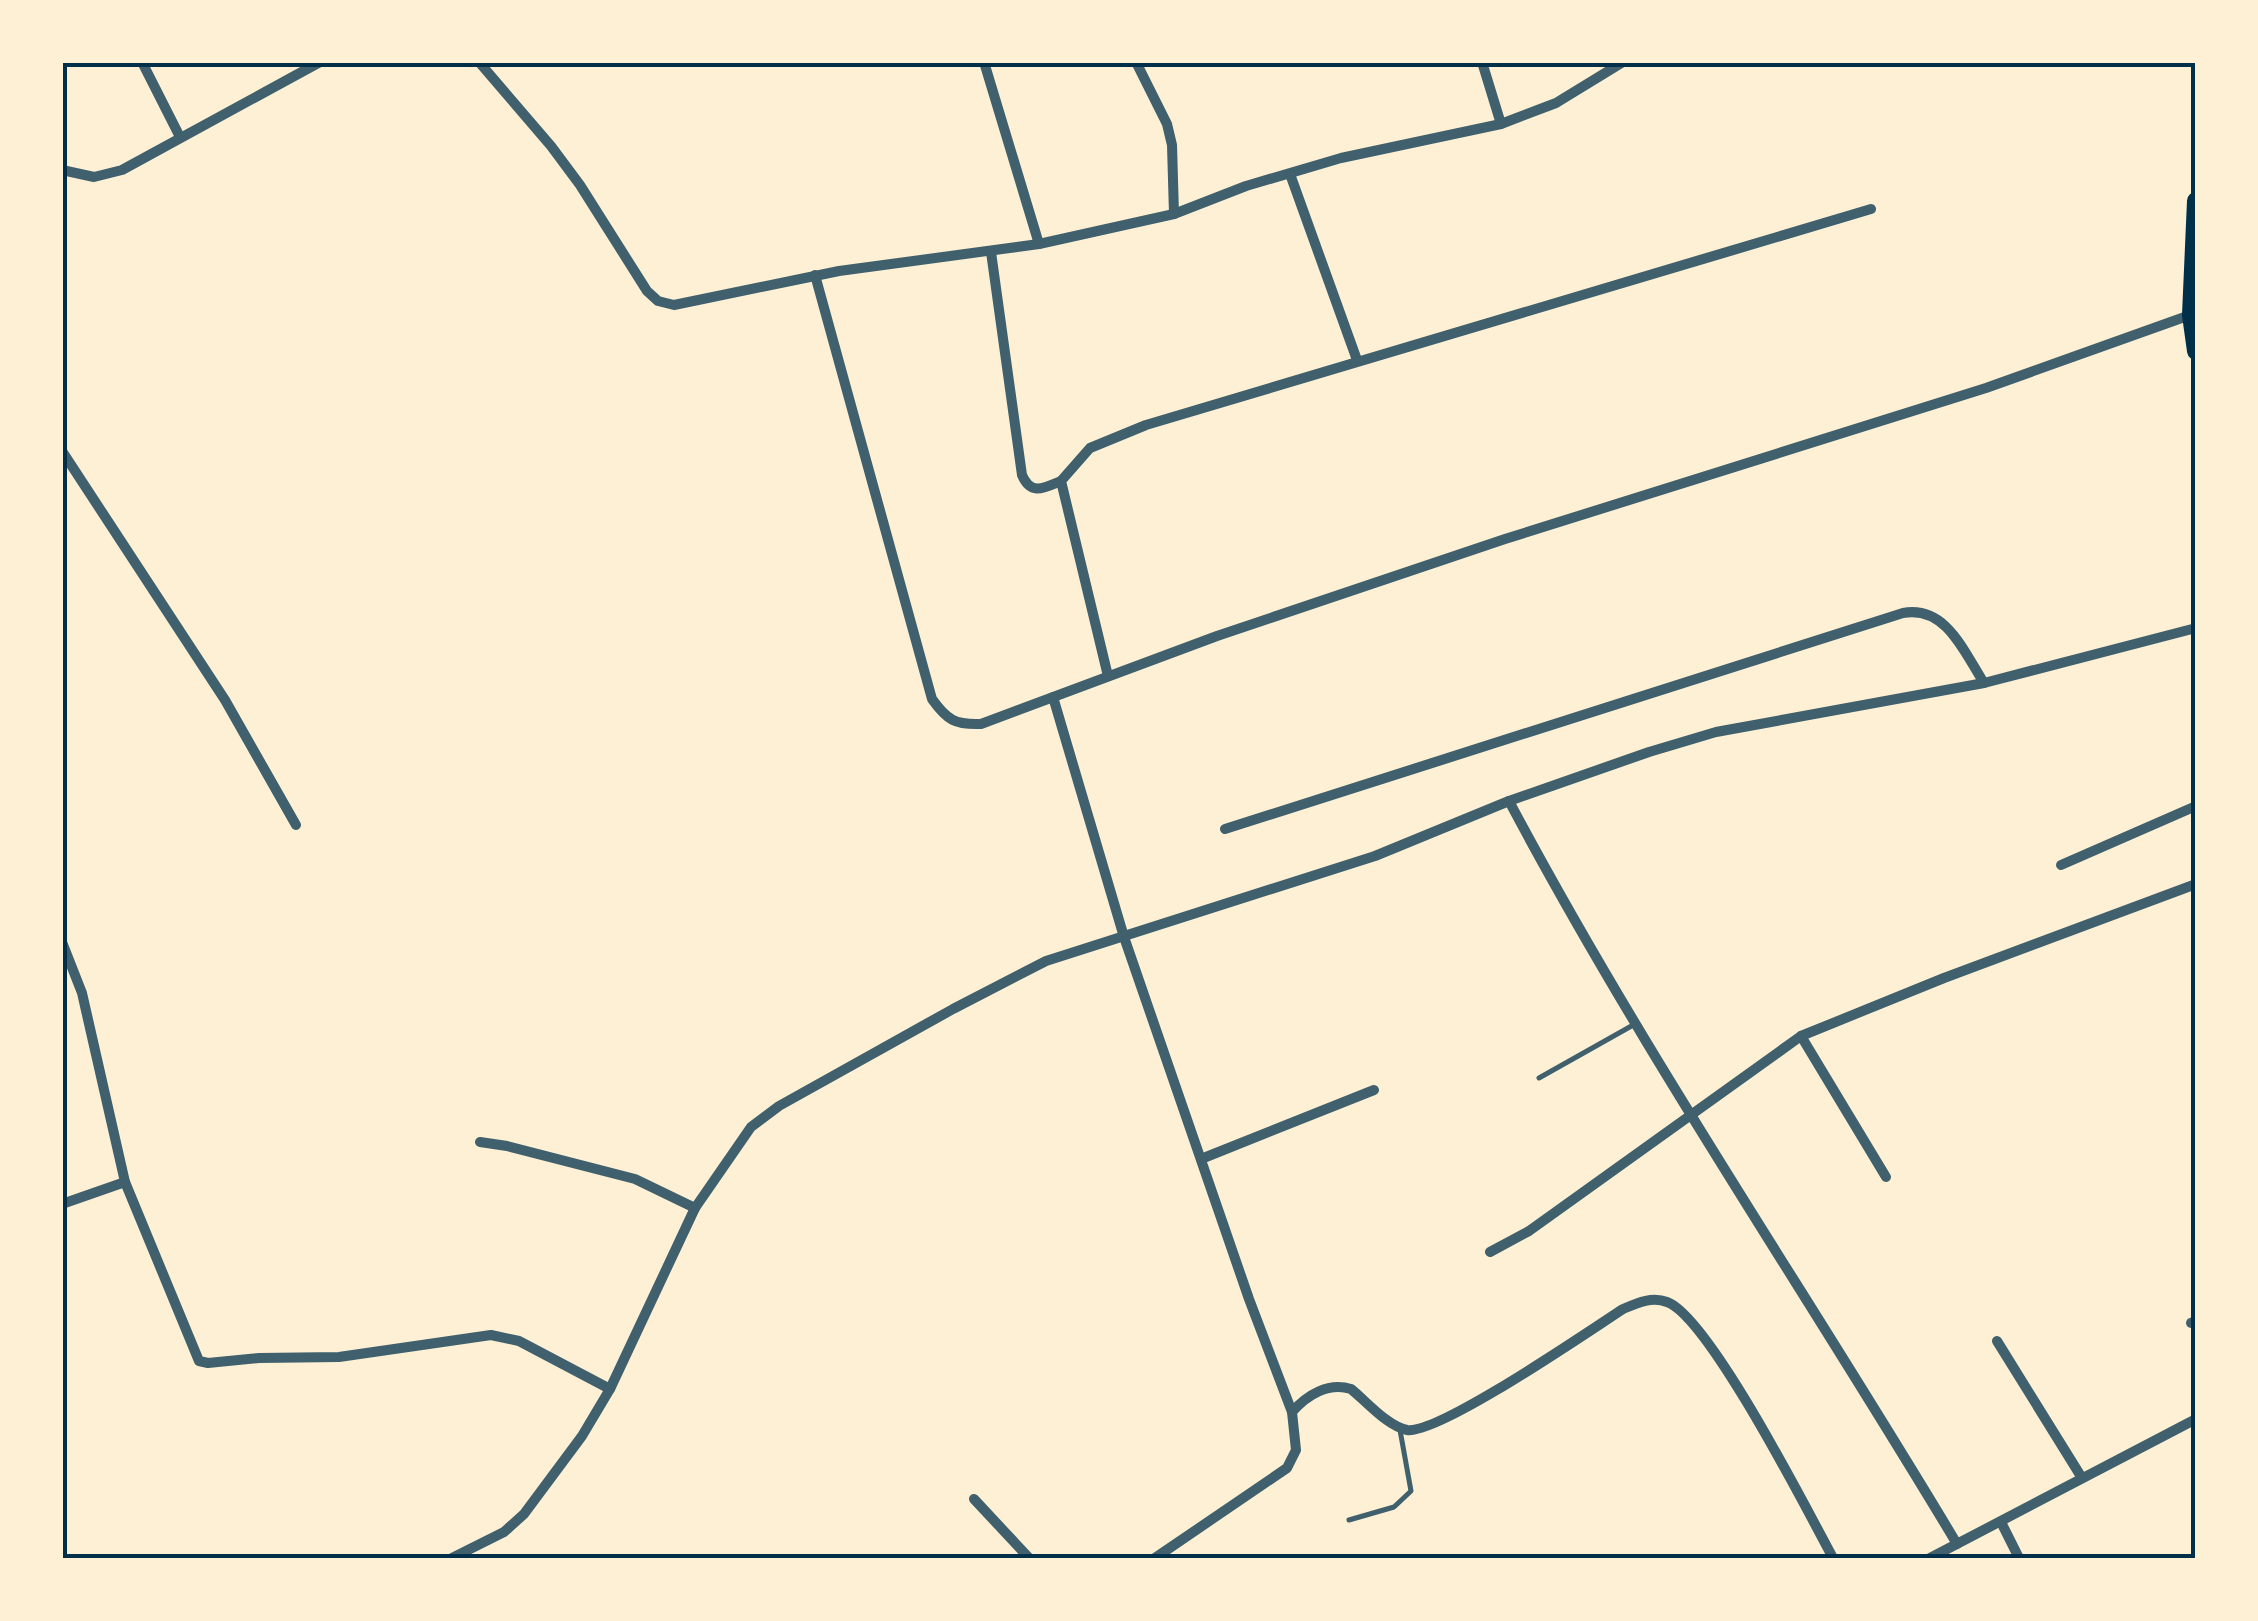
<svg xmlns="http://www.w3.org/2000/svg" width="2258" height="1621" font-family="'Playfair Display',serif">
<rect width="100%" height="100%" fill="#fdf0d5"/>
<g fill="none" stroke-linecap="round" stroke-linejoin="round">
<g stroke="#3f606c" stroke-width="5">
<path d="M1539 1078 1635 1024"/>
<path d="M1349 1520 1394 1507 1411 1491 1400 1430"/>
</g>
<g stroke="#3f606c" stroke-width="10">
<path d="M142 62 180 137"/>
<path d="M479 62 551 146 580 185 647 291 658 301 674 305 839 271 1039 244 1174 214 1246 186 1341 158 1501 124 1556 103 1623 62"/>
<path d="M984 62 1039 244"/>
<path d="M1136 62 1167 124 1172 145 1174 214"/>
<path d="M1482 62 1501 124"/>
<path d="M62 170 94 177 122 170 320 62"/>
<path d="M1290 174 1357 360"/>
<path d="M991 252 1022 475C1031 496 1044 488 1061 481"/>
<path d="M815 275 932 699C947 720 955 725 981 724L1217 636 1505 539 1986 388 2193 314"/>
<path d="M62 451 225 700 296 825"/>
<path d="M1108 676 1061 481 1090 448 1146 425 1871 209"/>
<path d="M1053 697 1124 937 1249 1299 1292 1412"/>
<path d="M1509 801C1645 1057 1809 1296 1957 1544"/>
<path d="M1225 829 1903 613C1946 605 1964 652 1984 683"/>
<path d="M2061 865 2196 806"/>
<path d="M62 942 82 993 125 1182 199 1361 208 1363 259 1358 339 1357 491 1335 519 1341 610 1389"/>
<path d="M1801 1036 1886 1177"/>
<path d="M480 1142 507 1146 635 1179 695 1208"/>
<path d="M1201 1159 1374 1090"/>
<path d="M62 1204 125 1182"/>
<path d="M1490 1252 1529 1231 1801 1036 1944 978 2196 884"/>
<path d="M2191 1323 2196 1321"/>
<path d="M1997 1341 2082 1478"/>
<path d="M974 1499 1029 1558"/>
<path d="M2001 1522 2019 1558"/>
<path d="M452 1558 504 1532 524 1514 582 1436 610 1389 695 1208 751 1127 779 1106 953 1009 1046 961 1375 856 1509 801 1649 752 1716 732 1984 683 2196 628"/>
<path d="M1155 1558 1287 1468 1296 1450 1292 1412C1307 1395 1328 1382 1351 1389 1366 1401 1387 1426 1407 1430 1438 1435 1589 1331 1623 1309 1637 1303 1652 1296 1667 1302 1709 1317 1808 1512 1833 1558"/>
<path d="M1930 1558 2196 1419"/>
</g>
<path stroke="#003049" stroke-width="18" d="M2196 201 2191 315 2196 351"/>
</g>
<rect width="2258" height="1621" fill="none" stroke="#fdf0d5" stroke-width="130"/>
<rect x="65" y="65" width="2128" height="1491" fill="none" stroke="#003049" stroke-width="4"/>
</svg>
